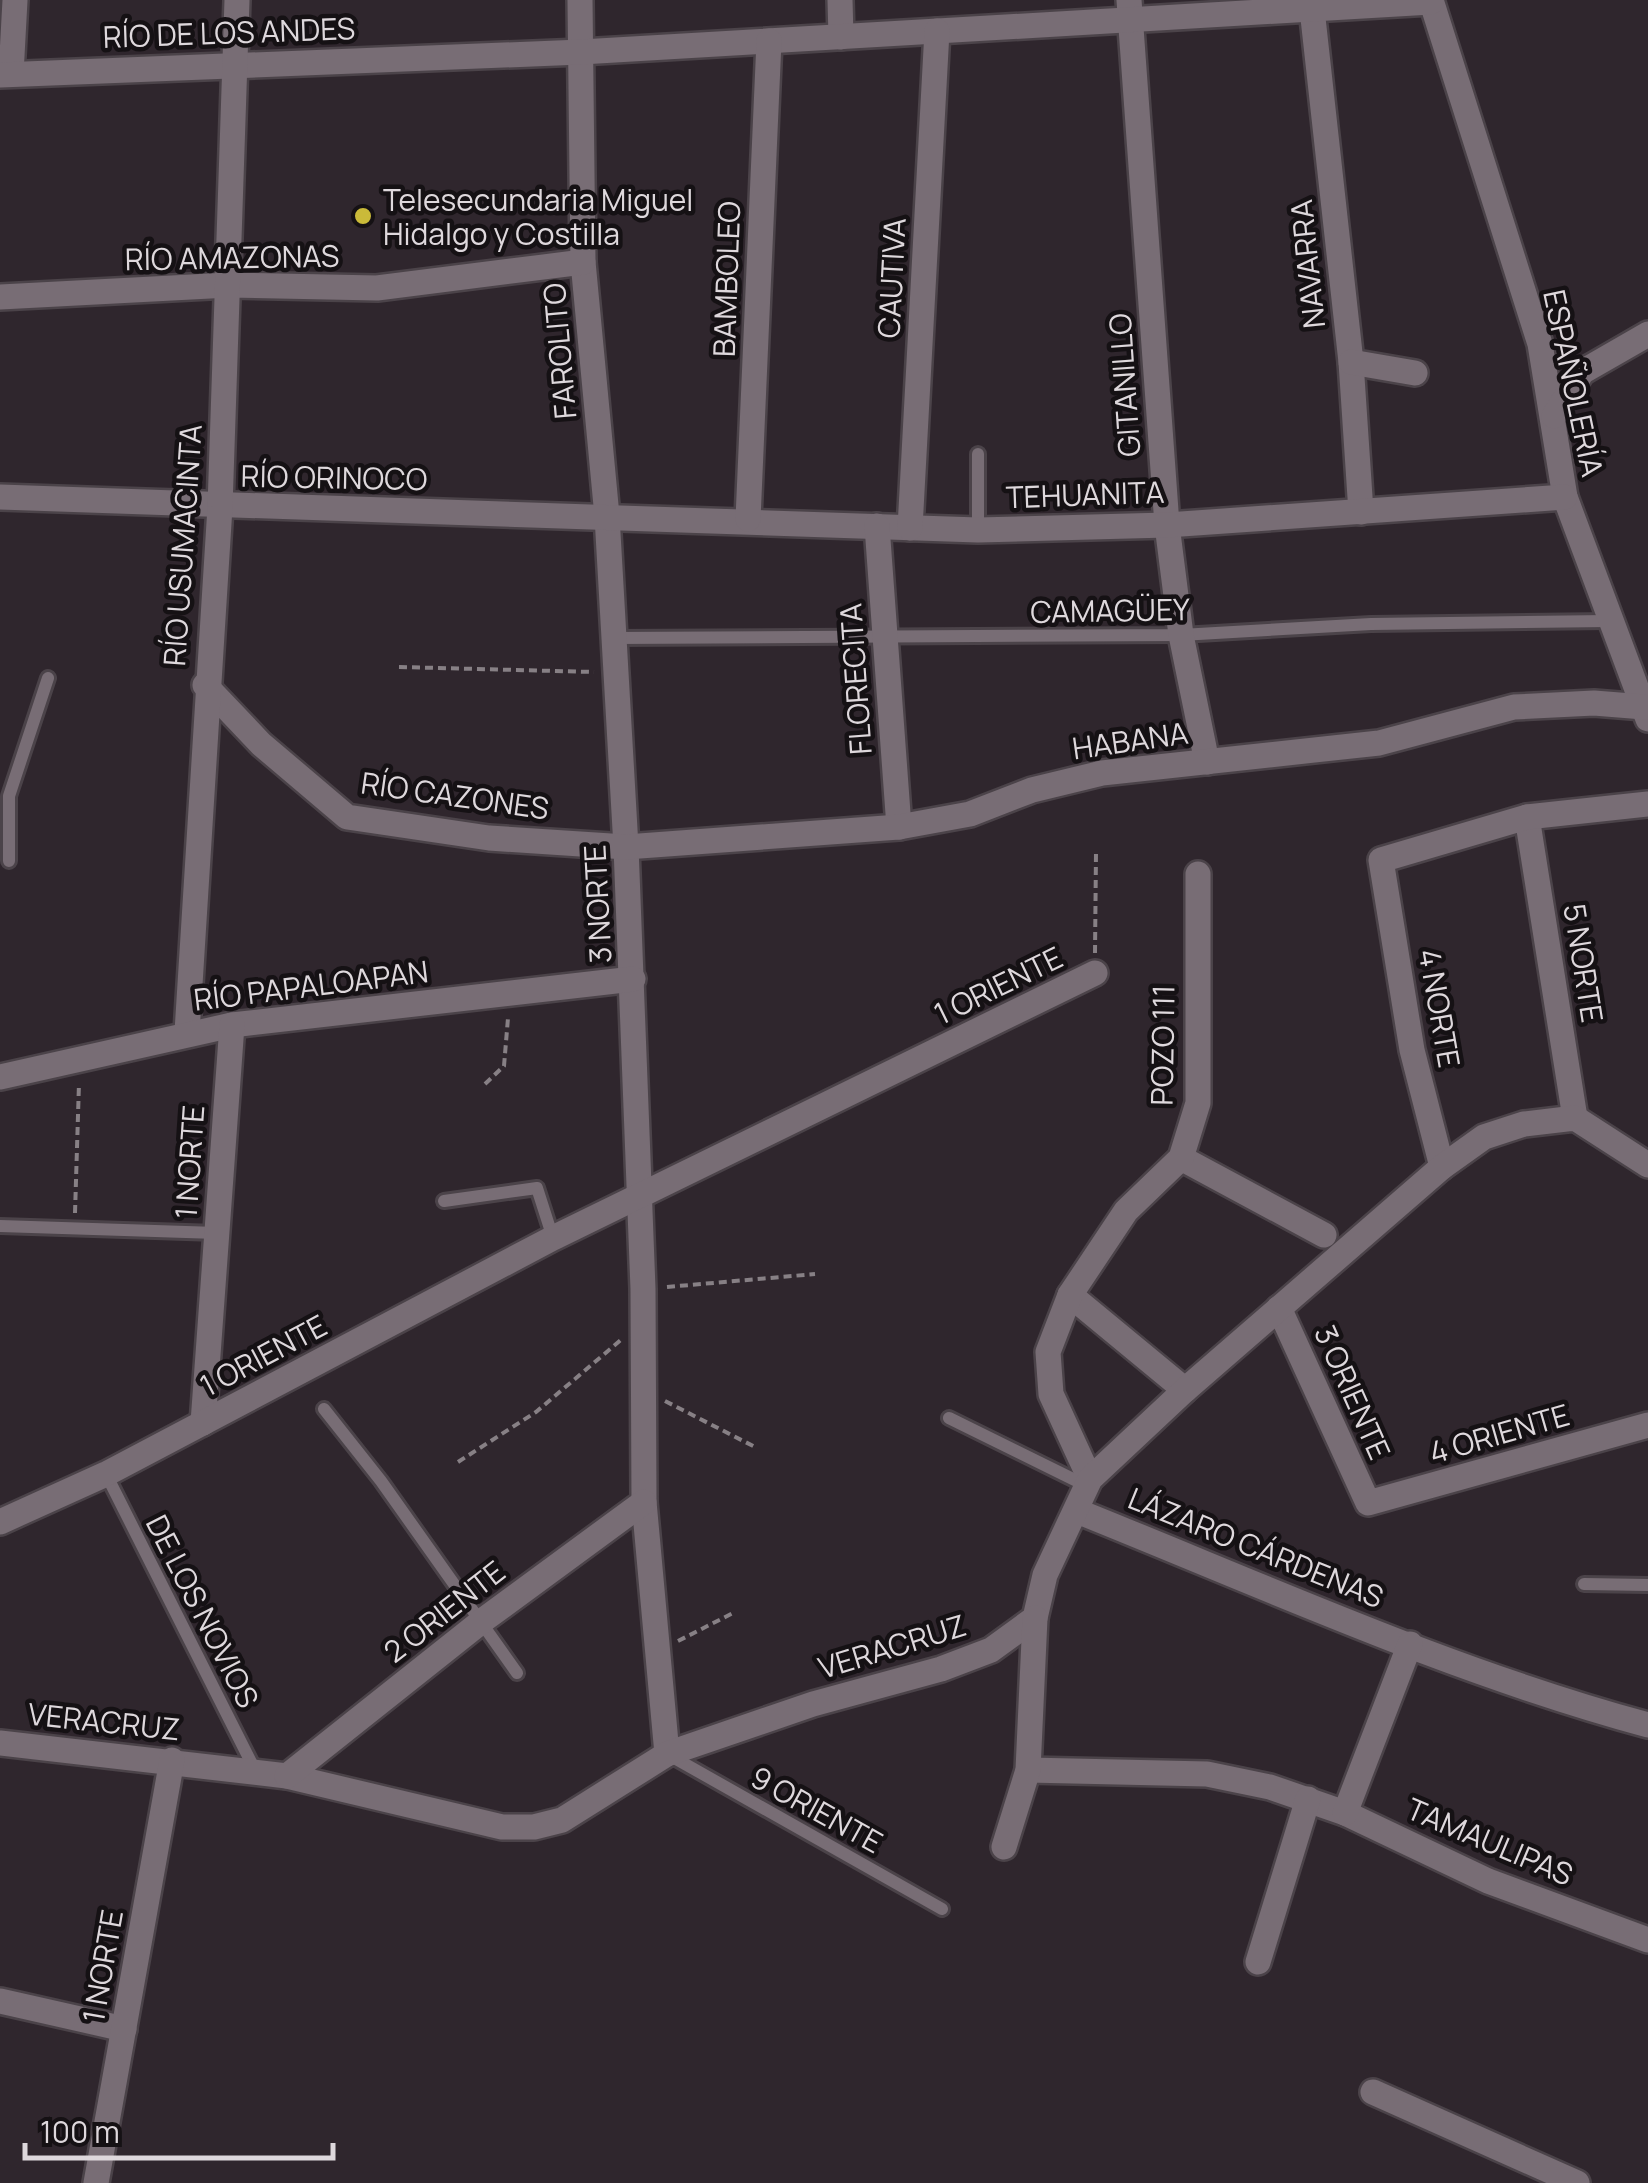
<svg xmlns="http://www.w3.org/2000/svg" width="1648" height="2183" font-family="Manrope,sans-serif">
<rect width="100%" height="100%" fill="#2f262d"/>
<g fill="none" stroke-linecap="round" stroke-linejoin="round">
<g stroke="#4b4349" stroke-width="18">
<g id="service">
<path d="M978 530V454"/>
<path d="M613 638 1181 635 1371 624 1608 621"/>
<path d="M9 861V796L48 678"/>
<path d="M444 1201 537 1188 553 1238"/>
<path d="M0 1226 217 1233"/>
<path d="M324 1409 381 1481 517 1673"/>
<path d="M949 1418 1087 1486"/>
<path d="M106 1474 255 1770"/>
<path d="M1584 1584 1648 1585"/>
<path d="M669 1755 942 1909"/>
</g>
</g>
<g stroke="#4b4349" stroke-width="30">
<g id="minor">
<path d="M580 0 583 262 607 516 626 847 643 1289 644 1502 667 1754"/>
<path d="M840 0 841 37"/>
<path d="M1129 0 1167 525 1181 635 1207 762"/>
<path d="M1431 0 1540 344 1565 497 1648 719"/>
<path d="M1312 9 1351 362 1361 512"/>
<path d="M11 74 15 0"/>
<path d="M0 75 581 52 1431 2"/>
<path d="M0 297 229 285 377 288 583 262"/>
<path d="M1351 362 1415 373"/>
<path d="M1554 416 1582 372 1648 334"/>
<path d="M0 497 978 530 1167 525 1565 497"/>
<path d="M748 519 769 41"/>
<path d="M877 526 899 827"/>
<path d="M910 528 937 31"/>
<path d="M205 685 261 744 347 817 489 838 626 847 899 827 970 814 1032 790 1102 773 1379 743 1514 707 1594 703 1644 707"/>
<path d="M1527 817 1575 1118"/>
<path d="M187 1032 220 507 237 0"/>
<path d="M0 1077 232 1025 633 979"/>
<path d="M1181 1158 1324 1235"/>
<path d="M1442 1167 1412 1050 1381 860 1527 817 1648 804"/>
<path d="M1070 1295 1185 1390"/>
<path d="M1279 1308 1368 1503 1648 1425"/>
<path d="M203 1423 232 1025"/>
<path d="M1090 1479 1051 1394 1048 1352 1070 1295 1126 1211 1181 1158 1198 1103V874"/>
<path d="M1077 1511C1264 1586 1452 1672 1648 1725"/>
<path d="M0 1522 106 1474 553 1238 1095 973"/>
<path d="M0 1743 287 1776 502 1827H534L562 1820 667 1754 813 1704 941 1669 991 1650 1035 1618 1045 1575 1090 1479 1185 1390 1442 1167 1484 1137 1524 1124 1575 1118 1648 1165"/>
<path d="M1028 1770 1207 1774 1270 1787 1345 1813 1488 1881 1648 1940"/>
<path d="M287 1776 482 1621 644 1502"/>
<path d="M1345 1813 1410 1644"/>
<path d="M1004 1847 1028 1770 1035 1618"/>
<path d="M1258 1962 1308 1799"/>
<path d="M0 2001 124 2029"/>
<path d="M1373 2092 1577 2183"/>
<path d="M96 2183 172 1760"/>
</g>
</g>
<g stroke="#878085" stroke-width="4" stroke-dasharray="8 5" stroke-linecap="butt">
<path d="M399 667 594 672"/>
<path d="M1095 953 1096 852"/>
<path d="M485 1084 504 1066 508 1018"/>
<path d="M75 1213 79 1083"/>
<path d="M667 1287 815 1274"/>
<path d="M665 1401 757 1448"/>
<path d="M458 1462 536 1412 622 1339"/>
<path d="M678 1641 735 1612"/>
</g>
<use href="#service" stroke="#786d75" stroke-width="12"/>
<use href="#minor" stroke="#786d75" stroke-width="25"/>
</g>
<circle fill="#caba39" stroke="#151114" stroke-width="4" cx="363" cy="216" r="10"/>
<g text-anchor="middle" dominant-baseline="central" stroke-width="9" stroke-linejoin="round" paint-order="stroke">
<g font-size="30" fill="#ded8dc" stroke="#151114">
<text transform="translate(229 32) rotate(-2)">RÍO DE LOS ANDES</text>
<text transform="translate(232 257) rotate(-1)">RÍO AMAZONAS</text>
<text transform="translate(1307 264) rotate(-96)">NAVARRA</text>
<text transform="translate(891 278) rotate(-87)">CAUTIVA</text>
<text transform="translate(726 279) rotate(-88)">BAMBOLEO</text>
<text transform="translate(559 351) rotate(-95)">FAROLITO</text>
<text transform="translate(1574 383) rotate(78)">ESPAÑOLERÍA</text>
<text transform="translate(1124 385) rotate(-94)">GITANILLO</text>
<text transform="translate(334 477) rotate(1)">RÍO ORINOCO</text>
<text transform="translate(1085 494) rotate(-2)">TEHUANITA</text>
<text transform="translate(182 545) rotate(-86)">RÍO USUMACINTA</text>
<text transform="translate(1110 610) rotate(-1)">CAMAGÜEY</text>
<text transform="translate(855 679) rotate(-94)">FLORECITA</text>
<text transform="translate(1130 740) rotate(-8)">HABANA</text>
<text transform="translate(455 795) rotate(8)">RÍO CAZONES</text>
<text transform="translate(597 904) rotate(-93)">3 NORTE</text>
<text transform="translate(1584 963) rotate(81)">5 NORTE</text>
<text transform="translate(311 985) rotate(-7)">RÍO PAPALOAPAN</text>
<text transform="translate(998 985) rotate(-26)">1 ORIENTE</text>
<text transform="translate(1440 1008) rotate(80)">4 NORTE</text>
<text transform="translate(1162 1045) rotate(-89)">POZO 111</text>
<text transform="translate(189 1162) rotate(-86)">1 NORTE</text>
<text transform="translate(263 1355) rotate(-28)">1 ORIENTE</text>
<text transform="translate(1353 1392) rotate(66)">3 ORIENTE</text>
<text transform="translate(1499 1433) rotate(-16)">4 ORIENTE</text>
<text transform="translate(1256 1547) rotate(22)">LÁZARO CÁRDENAS</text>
<text transform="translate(203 1611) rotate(63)">DE LOS NOVIOS</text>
<text transform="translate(444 1611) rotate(-38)">2 ORIENTE</text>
<text transform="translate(892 1646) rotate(-17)">VERACRUZ</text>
<text transform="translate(104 1721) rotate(6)">VERACRUZ</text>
<text transform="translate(817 1809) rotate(29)">9 ORIENTE</text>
<text transform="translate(1490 1841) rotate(23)">TAMAULIPAS</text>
<text transform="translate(102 1966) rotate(-80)">1 NORTE</text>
</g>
<g font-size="30" fill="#ded8dc" stroke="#151114" text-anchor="start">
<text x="383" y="199">Telesecundaria Miguel<tspan x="383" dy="34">Hidalgo y Costilla</tspan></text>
</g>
</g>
<path d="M25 2143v15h308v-15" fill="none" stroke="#ded8dc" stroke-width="5"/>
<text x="40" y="2143" font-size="30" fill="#ded8dc" stroke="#151114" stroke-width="8" paint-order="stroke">100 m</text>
</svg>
